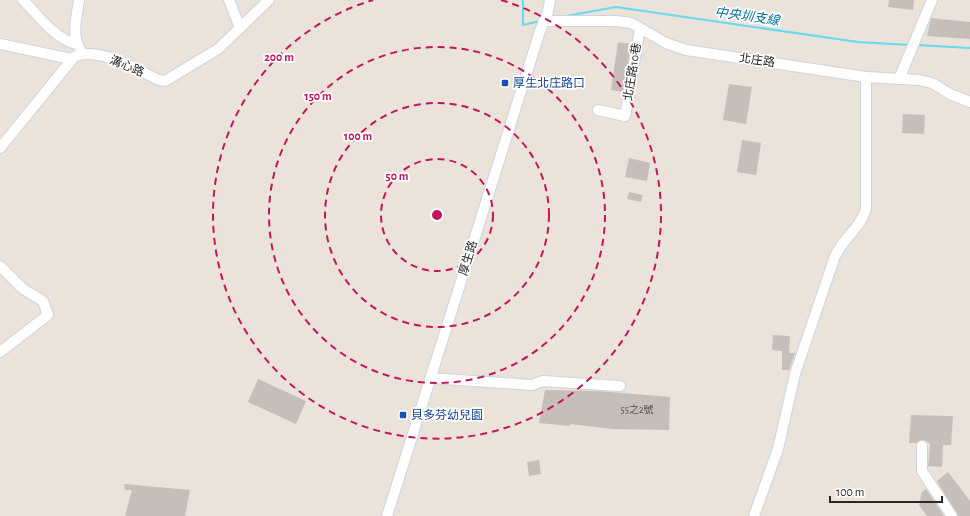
<svg xmlns="http://www.w3.org/2000/svg" width="970" height="516" font-family="'Alegreya Sans','Noto Sans TC',sans-serif">
<rect width="100%" height="100%" fill="#ebe2d9"/>
<g fill="none" stroke-linecap="round" stroke-linejoin="round">
<g stroke="#66d9f3" stroke-width="2">
<path d="M523 0V25L540 21"/>
<path d="M566 16 616 7 858 42 911 45"/>
<path d="M917 45 970 48"/>
</g>
</g>
<g fill="#c6bfb9">
<path d="M889 0H914L913 10 888 7Z"/>
<path d="M931 18 970 22V39L927 36Z"/>
<path d="M618 42 631 44 623 92 611 90Z"/>
<path d="M729 84 752 87 746 124 723 120Z"/>
<path d="M903 114 925 115 924 134 902 133Z"/>
<path d="M742 140 761 143 756 175 737 172Z"/>
<path d="M629 158 650 163 647 181 625 177Z"/>
<path d="M629 192 643 195 641 202 627 199Z"/>
<path d="M773 335 790 336 789 353H795L789 370H782V351L772 350Z"/>
<path d="M258 379 306 401 296 424 248 402Z"/>
<path d="M545 390 598 391 670 397 669 430 613 429 570 424V426L539 423Z"/>
<path d="M911 415 953 416 951 445H943L942 467 928 466 930 444 926 441 922 440 916 443H909Z"/>
<path d="M539 460 541 474 529 476 527 462Z"/>
<path d="M948 472 970 501V516H958L937 481Z"/>
<path d="M124 484 190 490 185 516H125L132 490H125Z"/>
<path d="M926 489 944 516H927L919 505 922 492Z"/>
</g>
<g fill="none" stroke-linecap="round" stroke-linejoin="round">
<g stroke="#ced3e2" stroke-width="12">
<g id="minor">
<path d="M23 0C39 16 54 38 76 44"/>
<path d="M79 0C77 15 71 36 80 49"/>
<path d="M229 0 240 28"/>
<path d="M544 21H615L631 23 666 43 686 50 866 77 919 80 932 83 950 94 970 102"/>
<path d="M0 44 71 59"/>
<path d="M899 79 932 0"/>
<path d="M598 110 625 116 640 28"/>
<path d="M0 148 74 57C93 47 127 64 145 73 152 76 157 81 165 81L218 49 269 0"/>
<path d="M0 266 23 289 43 301 48 315 0 352"/>
<path d="M430 378 532 385 543 381 620 386"/>
<path d="M922 446V471L952 516"/>
<path d="M387 516 540 31 548 12 550 0"/>
<path d="M754 516 778 449 795 374 835 256C843 239 861 227 866 209V77"/>
</g>
</g>
<path stroke="#c3c3c3" stroke-width="1.5" stroke-dasharray="3 2" stroke-linecap="butt" d="M348 0H350"/>
<use href="#minor" stroke="#fff" stroke-width="10"/>
</g>
<g fill="none" stroke="#c2185b" stroke-width="2" stroke-dasharray="7 5">
<circle cx="437" cy="215" r="56"/>
<circle cx="437" cy="215" r="112"/>
<circle cx="437" cy="215" r="168"/>
<path d="M501 0A224 224 0 1 1 373 0"/>
</g>
<g fill="#1a4fb4" stroke="#fff" stroke-width="1.5">
<rect x="501" y="79" width="8" height="8" rx="2"/>
<rect x="399" y="411" width="8" height="8" rx="2"/>
</g>
<g text-anchor="middle" dominant-baseline="central" stroke-width="3.5" stroke-linejoin="round" paint-order="stroke">
<g font-size="10" fill="#504e4c">
<text x="637" y="410">55之2號</text>
</g>
<g font-size="12" fill="#282828" stroke="#fff">
<text transform="translate(757 60) rotate(8)">北庄路</text>
<text transform="translate(127 66) rotate(23)">溝心路</text>
<text transform="translate(632 72) rotate(-81)">北庄路10巷</text>
<text transform="translate(468 258) rotate(-73)">厚生路</text>
</g>
<g font-size="12" fill="#164399" stroke="#fff" text-anchor="start">
<text x="513" y="83">厚生北庄路口</text>
<text x="411" y="415">貝多芬幼兒園</text>
</g>
<g font-size="13" font-style="italic" fill="#08759c" stroke="#fff">
<text transform="translate(747 17) rotate(8)">中央圳支線</text>
</g>
</g>
<circle cx="437" cy="215" r="6" fill="#c2185b" stroke="#fff" stroke-width="2"/>
<g font-size="12" text-anchor="middle" font-weight="bold" fill="#c2185b" stroke="#fff" stroke-width="3.5" stroke-linejoin="round" paint-order="stroke">
<text x="279" y="61">200 m</text>
<text x="318" y="100">150 m</text>
<text x="358" y="140">100 m</text>
<text x="397" y="180">50 m</text>
</g>
<path d="M830 496v6h112v-6" fill="none" stroke="#282828" stroke-width="2"/>
<text x="836" y="496" font-size="12" fill="#282828" stroke="#ffffff" stroke-width="3" paint-order="stroke">100 m</text>
</svg>
